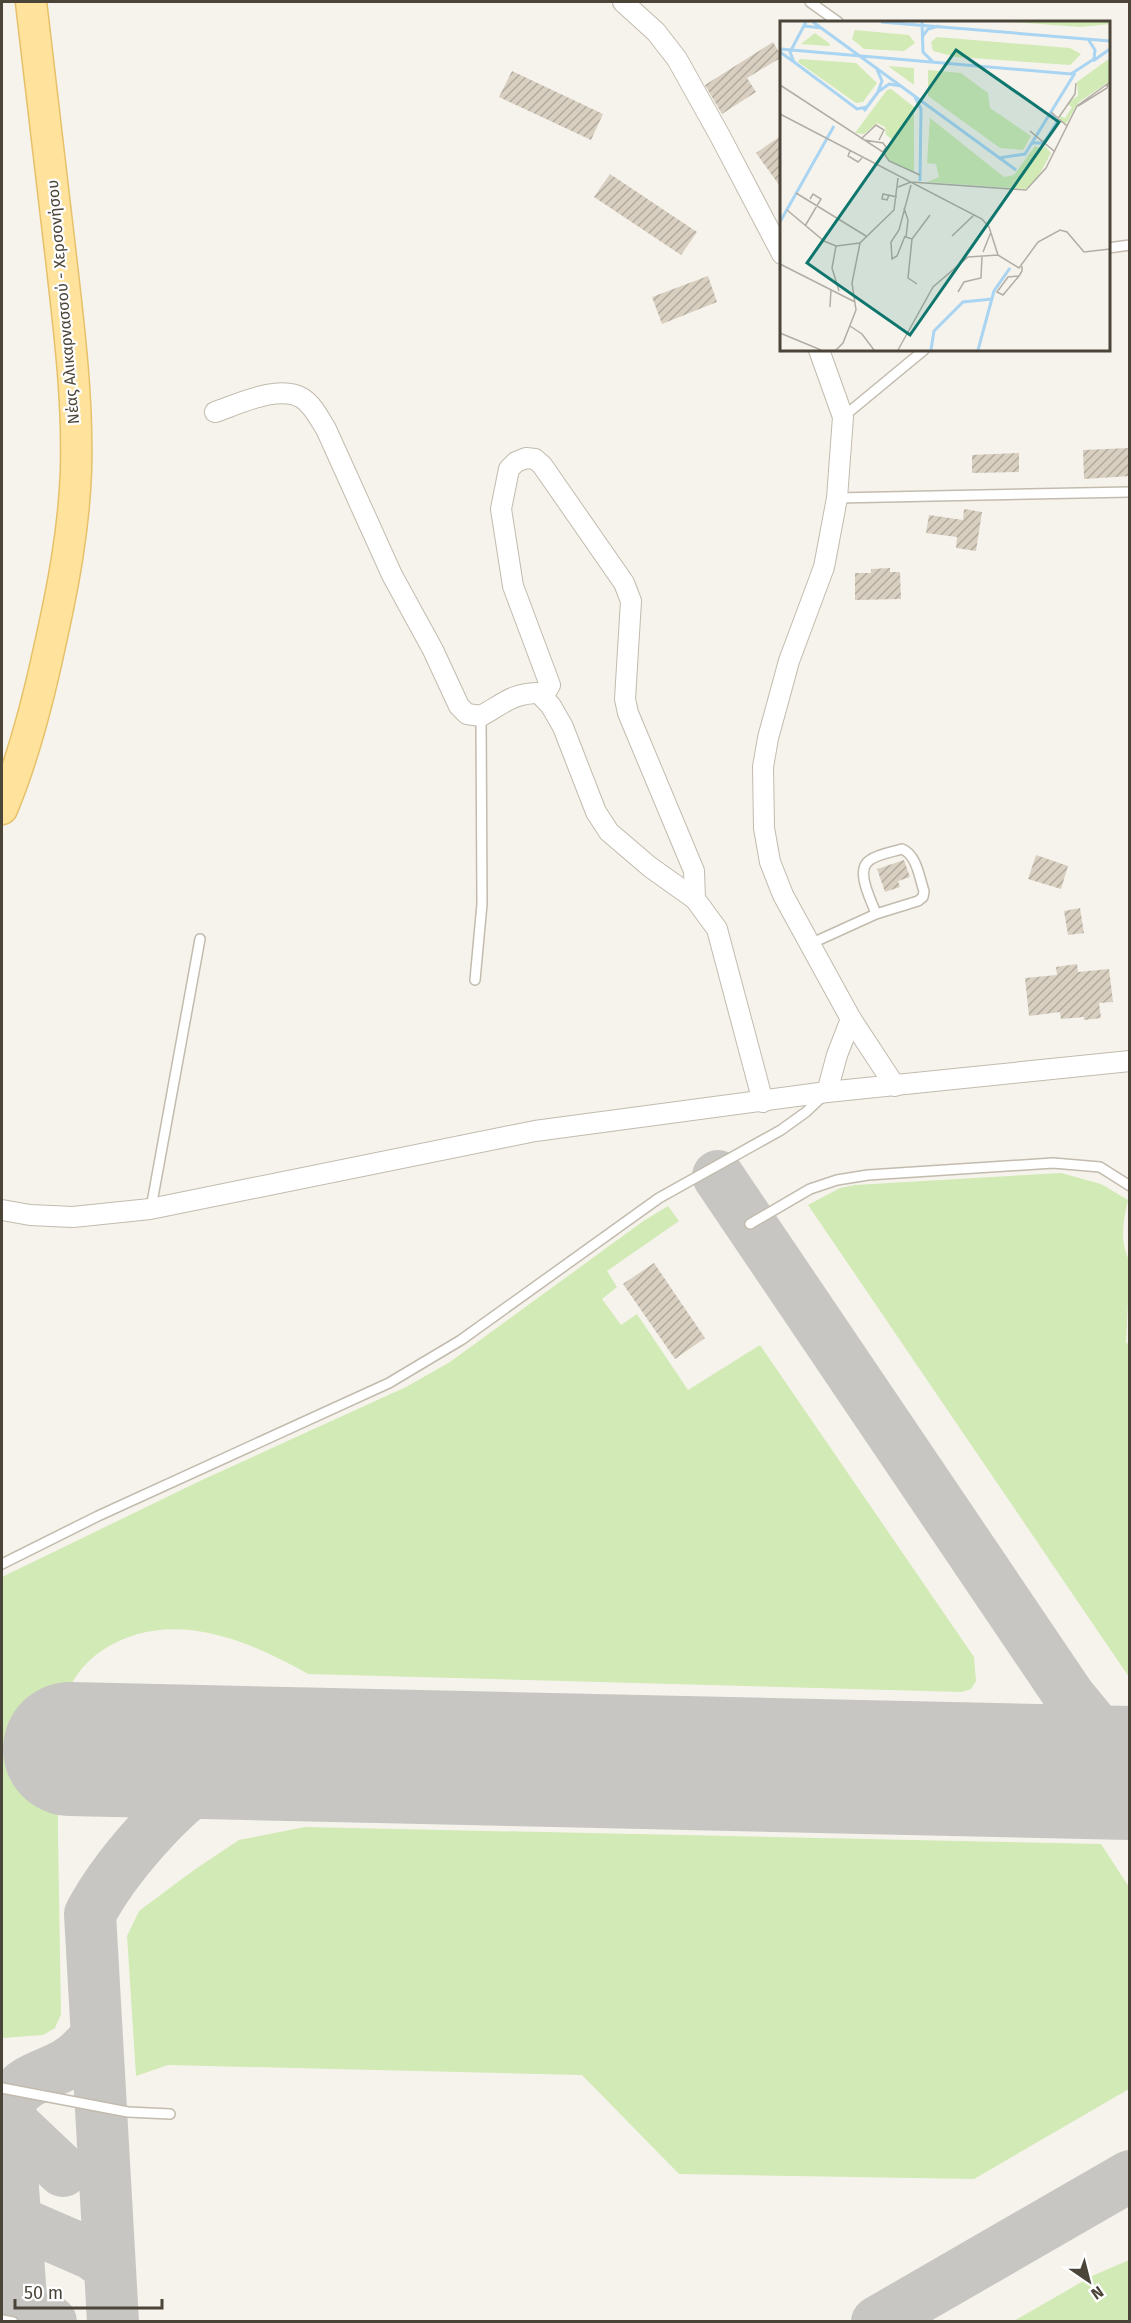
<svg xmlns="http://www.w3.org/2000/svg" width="1131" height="2323" font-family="'Fira Sans',sans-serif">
<defs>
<pattern id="building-hatch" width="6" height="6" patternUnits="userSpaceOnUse" patternTransform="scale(1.5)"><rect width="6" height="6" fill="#d8cfc1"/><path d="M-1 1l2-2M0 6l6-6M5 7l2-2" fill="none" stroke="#b1aa9e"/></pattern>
</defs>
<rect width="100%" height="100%" fill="#f6f3ec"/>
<g fill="#d2eab5">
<path d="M1061 1173 1101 1184 1128 1200C1123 1222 1119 1241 1130 1262L1126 1343 1130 1344 1129 1677 808 1205 840 1188 855 1185Z"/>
<path d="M668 1206 679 1221 607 1271 617 1287 602 1299 621 1325 637 1314 688 1390 760 1345 974 1657 976 1681 971 1689 962 1692 308 1674C247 1639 168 1607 103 1650 84 1662 69 1682 64 1704 62 1714 62 1726 61 1736 58 1769 58 1802 58 1836 59 1895 60 1954 61 2014L55 2028 43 2035 2 2038V1577L202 1480 406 1387 450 1362 642 1222Z"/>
<path d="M305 1827 1101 1844 1129 1887V2089L974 2179 679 2174 582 2075 168 2065 136 2076 127 1936 139 1911 194 1870 239 1840Z"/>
<path d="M1129 2260V2321H1014L1092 2276Z"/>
</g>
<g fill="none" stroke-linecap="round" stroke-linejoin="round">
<g stroke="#c8c6c3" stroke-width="52">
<path d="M718 1176 1070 1697 1103 1737 1130 1760"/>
<path d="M8 2119 63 2171"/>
<path d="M16 2221 92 2254 109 2266"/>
<path d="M51 2322 22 2312 8 2119C9 2112 10 2103 14 2096 24 2079 49 2074 65 2065 78 2058 87 2048 96 2036"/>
<path d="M113 2322 90 1914C115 1867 169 1805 214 1776 230 1766 247 1760 265 1753"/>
<path d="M877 2322 1130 2176"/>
</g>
<path stroke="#c8c6c3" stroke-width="134" d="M70 1749 1130 1773"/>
</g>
<g fill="url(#building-hatch)">
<path d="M773 42 782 57 747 78 756 92 722 114 705 85Z"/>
<path d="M512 71 603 114 591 140 499 97Z"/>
<path d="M782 135V189L756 153Z"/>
<path d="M610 174 697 232 681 255 594 197Z"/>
<path d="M708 276 717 302 662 324 652 297Z"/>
<path d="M1130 448V476L1084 479 1083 450Z"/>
<path d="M1019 453V472L972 473V455Z"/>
<path d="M964 509 982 512 976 551 956 548 957 537 926 533 929 515 963 520Z"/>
<path d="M890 568V572H900L901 599 855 600V573H871V569Z"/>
<path d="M1036 855 1068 866 1061 889 1028 879Z"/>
<path d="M904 860 910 877 898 881 900 887 885 892 877 869Z"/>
<path d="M1080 908 1084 933 1068 935 1064 911Z"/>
<path d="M1077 964 1078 972 1109 969 1113 1002 1099 1003 1101 1018 1084 1020V1017L1061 1019 1060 1012 1029 1016 1025 978 1057 975 1056 967Z"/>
<path d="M654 1263 705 1338 675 1359 623 1284Z"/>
</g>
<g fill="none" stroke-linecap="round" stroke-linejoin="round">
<g stroke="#c2bbae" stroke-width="12">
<g id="service">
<path d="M810 2 838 22"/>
<path d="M1108 248 1130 245"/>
<path d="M843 417 924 350"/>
<path d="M837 498 1130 492"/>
<path d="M810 944 876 914 918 901 923 897 924 891C919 877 917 855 902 849 892 852 878 854 870 860 854 870 872 901 876 914"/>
<path d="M475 980 482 904 481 716"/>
<path d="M151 1208 200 939"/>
<path d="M750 1224 810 1189 837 1180 868 1175 1053 1163 1100 1167 1130 1186"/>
<path d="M2 1564 98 1516 389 1383 461 1340 659 1198 781 1130 806 1112 823 1096"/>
<path d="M2 2088 128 2112 170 2114"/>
<path d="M2 2320 13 2322"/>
</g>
</g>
<g stroke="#c2bbae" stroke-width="22">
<g id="minor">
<path d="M623 2 656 32 677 59 720 136 782 254"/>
<path d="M819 350 843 417 837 498 824 567 789 661 768 738 763 767 764 828 770 862 783 895 851 1019 895 1086"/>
<path d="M215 412C239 404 279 384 302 398 313 405 319 418 326 429L392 575 433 650 459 706 467 714 481 716C503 704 512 693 539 693L551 706 563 727 596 812 609 832 650 867 695 899 717 929 763 1102"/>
<path d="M543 697 550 685 513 586 501 509 509 469 516 462 526 458 535 459 542 465 624 583 631 601 625 699 628 713 694 871 695 899"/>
<path d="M827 1092 837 1055 851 1019"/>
<path d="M2 1210 30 1215 73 1217 150 1209 535 1131 827 1092 1130 1061"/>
</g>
</g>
<g stroke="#e6c16a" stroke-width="33">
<path id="primary" d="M2 809C24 757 38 701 50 645 63 587 74 529 76 470 78 399 69 328 61 258 51 172 41 87 31 2"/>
</g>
<use href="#service" stroke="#fff" stroke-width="9"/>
<use href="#minor" stroke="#fff" stroke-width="20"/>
<use href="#primary" stroke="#ffe39c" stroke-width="30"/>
</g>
<g text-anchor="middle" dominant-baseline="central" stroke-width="4.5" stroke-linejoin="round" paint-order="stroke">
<g font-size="16" fill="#4b4439" stroke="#fff">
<text transform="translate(63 302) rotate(-95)">Νέας Αλικαρνασσού - Χερσονήσου</text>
</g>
</g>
<g transform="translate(780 21)">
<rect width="330" height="330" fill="#f6f3ec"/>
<path d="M231 1H330V3L300 6ZM75 9 129 14 135 22 124 30 84 28 72 18ZM35 12 50 23 49 25 21 23ZM157 16 290 27 301 33 290 44 176 36 153 30 151 21ZM330 37V60L299 81 286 103 280 101V95L285 97 292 86 288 84 291 79 298 75 297 61ZM20 38 76 42 97 62 83 81 76 82 18 41ZM108 45 134 47V64ZM148 49 181 52 208 72 210 87 251 115 243 129 220 127 148 75ZM111 68 134 86V152L108 139 104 132 113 119 106 114 105 106 97 102 84 113 75 112 107 69ZM150 97 224 156 234 154 255 125 263 128 265 125 271 132 257 158 245 168 147 161 159 156 156 143 147 142Z" fill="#d2eab5"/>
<path fill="none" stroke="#a9d4f2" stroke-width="3" d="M33 1 236 149M101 1 330 20M142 1 143 31 153 41M24 5 42 7M142 16 148 8 159 5M0 28 291 53 314 38 315 29 308 18M0 31 14 41 10 31 26 1M313 40 330 28M14 41 77 88 87 86 84 90M96 46 102 60 98 71 109 63 121 65M135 76 141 88 140 160M87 86 98 71M252 122H263L267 117 277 101 271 91M219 137 245 133 295 52M0 201 54 105M151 329 154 310 183 281 212 278M198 329 214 270 230 247"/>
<path fill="none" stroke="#b2ada4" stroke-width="1.5" d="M0 64 103 131 109 140 140 154M298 85 327 67 328 62M271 91 287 105M0 93 202 198 209 206 218 234M277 99 295 73 296 62M250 110 274 130M81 118 96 104 104 109 99 119M84 119 103 122 106 126 103 131M70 130 68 135 78 141 82 137M118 166 131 161 246 169 266 147 297 85 330 61M16 172 86 215M109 174 107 179 102 178 103 173 117 176M124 187 128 199 126 216 132 218M7 189 44 220 56 225 80 222M25 205 41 178 33 173 30 178M125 215 117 235 112 238 111 221 119 209 131 164M172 215 194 194M56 225 52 247 59 270M203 231 211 211M0 243 75 281M239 255 228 256 217 271 223 274 239 255 242 250V245M137 263 128 257 132 218 150 194M178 271 184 261 201 257 202 235M50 286 51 268M70 305 82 313 94 329M0 312 41 329M56 329 63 322 76 289 72 262 80 222 114 189 118 157M118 329 153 266 188 236 218 234 239 247 258 221 280 209 287 211 304 231 330 228"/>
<path fill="#0f766e" fill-opacity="0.15" stroke="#0f766e" stroke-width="3" d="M176 29 279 101 130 314 27 242Z"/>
<rect width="330" height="330" fill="none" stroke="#4b4439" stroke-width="3"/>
</g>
<rect width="1131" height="2323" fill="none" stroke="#4b4439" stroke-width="6"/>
<g transform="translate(1089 2281) rotate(145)" stroke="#ffffff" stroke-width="4.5" paint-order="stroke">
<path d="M0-4.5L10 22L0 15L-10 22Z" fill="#4b4439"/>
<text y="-9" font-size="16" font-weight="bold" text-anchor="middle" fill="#4b4439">N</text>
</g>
<path d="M15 2299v9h147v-9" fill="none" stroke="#4b4439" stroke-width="3"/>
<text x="24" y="2299" font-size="18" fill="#4b4439" stroke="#ffffff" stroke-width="4.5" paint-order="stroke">50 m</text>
</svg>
